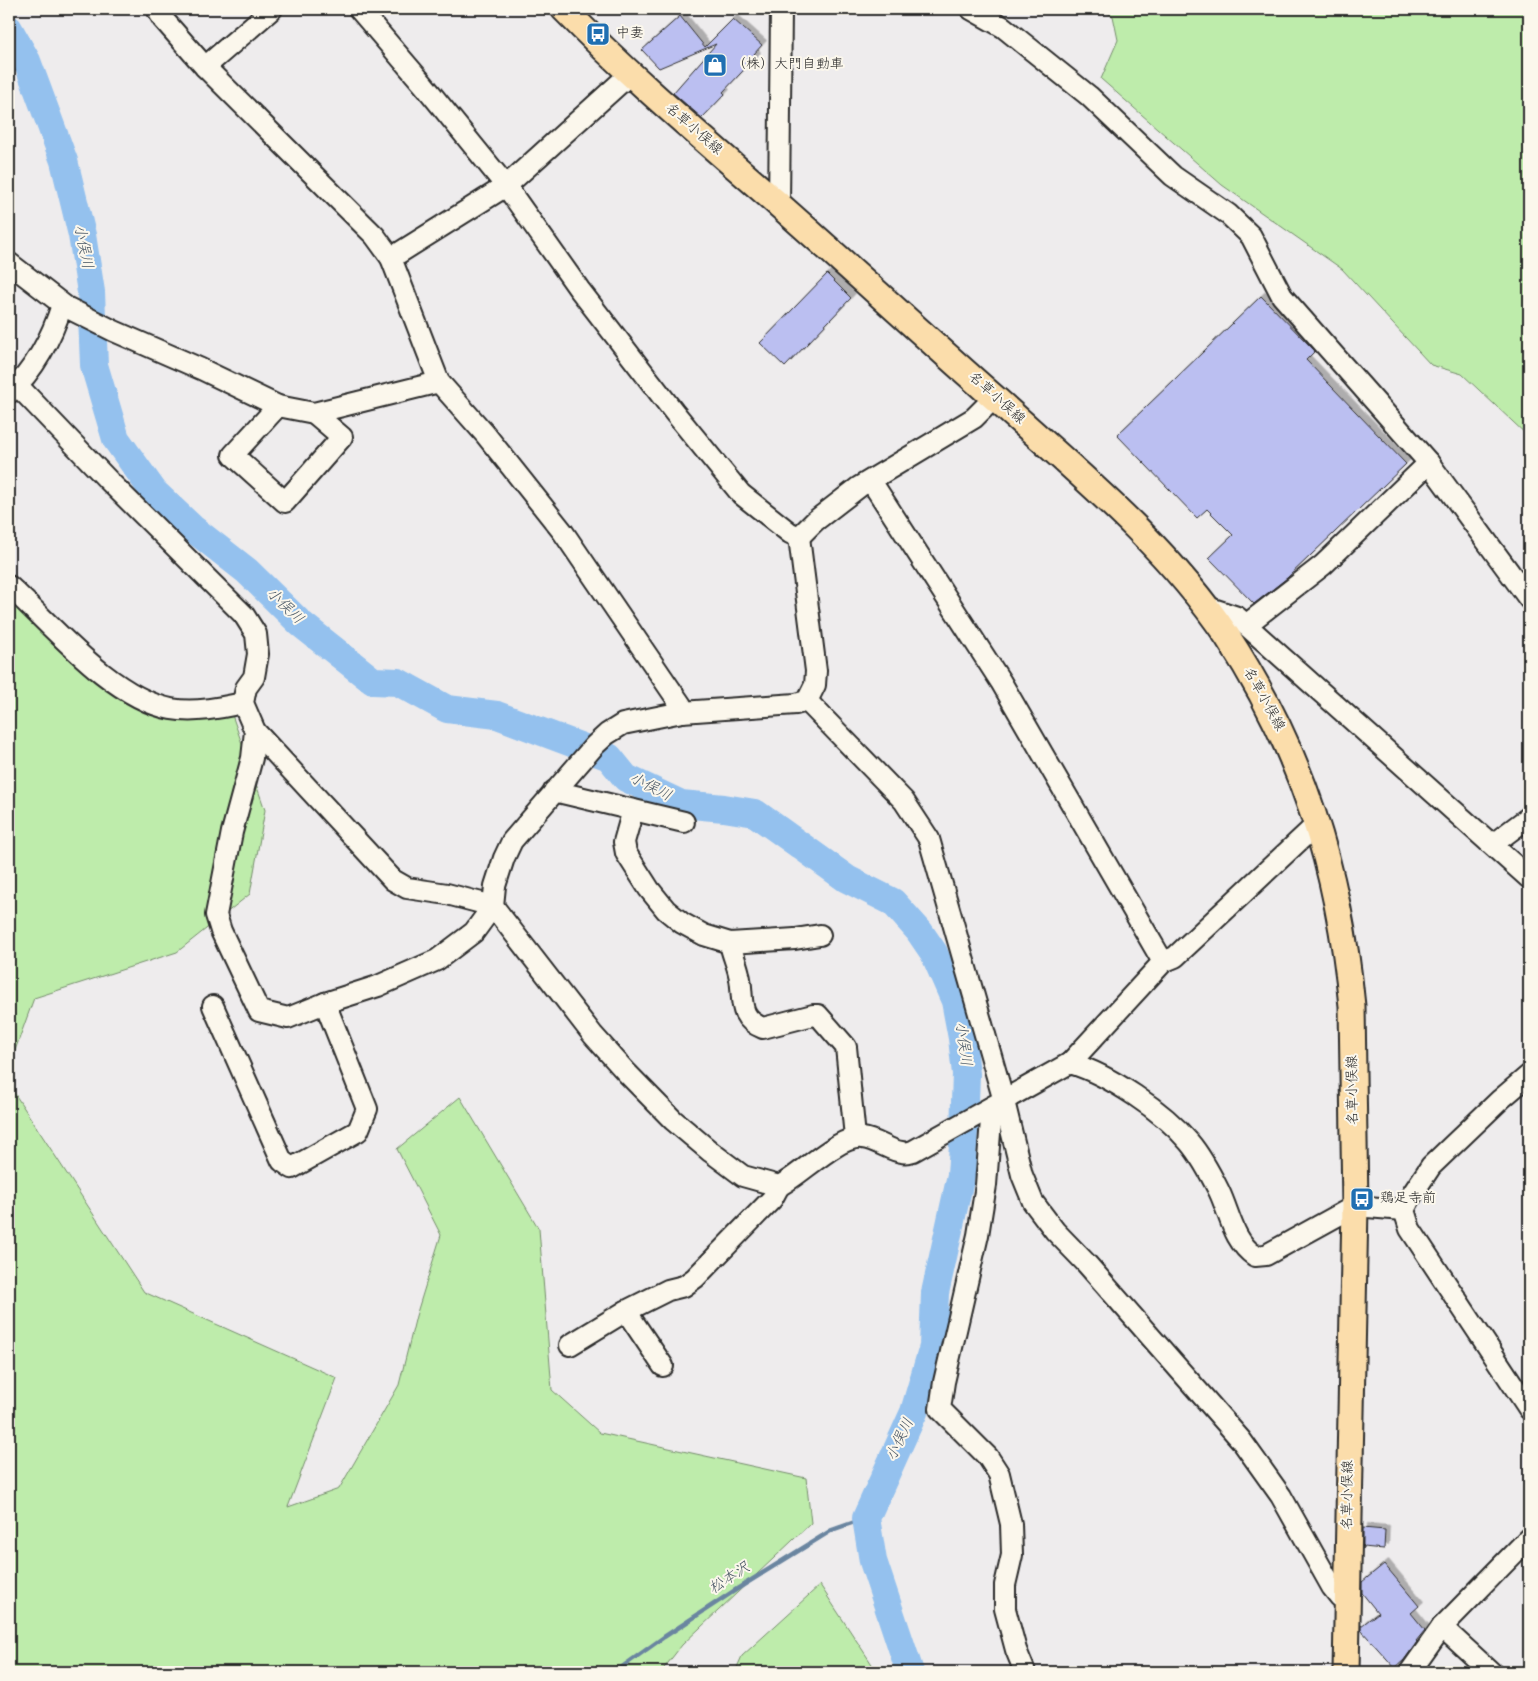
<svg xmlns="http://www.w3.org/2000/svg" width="1538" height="1681" font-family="'Gochi Hand','Klee One',sans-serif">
<defs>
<filter id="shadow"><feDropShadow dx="4.5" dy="-4.5" stdDeviation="0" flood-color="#0004"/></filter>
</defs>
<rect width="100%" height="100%" fill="#eeeced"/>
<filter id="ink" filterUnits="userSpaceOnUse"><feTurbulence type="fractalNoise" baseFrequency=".02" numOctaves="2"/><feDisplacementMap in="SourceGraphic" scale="10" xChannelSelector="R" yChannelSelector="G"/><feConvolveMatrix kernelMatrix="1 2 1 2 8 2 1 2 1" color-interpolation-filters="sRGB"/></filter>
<g filter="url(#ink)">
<g fill="#beecab" stroke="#748c6b">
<path d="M1099 9H1529V437L1462 374 1431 365 1342 269 1222 185 1101 79 1118 40 1113 16Z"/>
<path d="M9 597 131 701 231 712 265 810 250 894 177 952 34 998 9 1067Z"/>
<path d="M9 1085 144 1292 337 1378 288 1507 339 1489 399 1385 416 1316 441 1235 397 1149 460 1097 539 1229 552 1390 600 1433 806 1478 811 1523 682 1645 661 1672H9Z"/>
<path d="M820 1585 877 1672H735L742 1656Z"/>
</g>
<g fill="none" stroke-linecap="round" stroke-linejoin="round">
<g stroke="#6a85a0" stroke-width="4.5">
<path d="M9 65 11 71 28 65"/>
<path d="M615 1672 664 1637 737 1589 832 1530 866 1518"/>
</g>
<path stroke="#94c1ee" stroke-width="28" d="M9 29 27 61 64 161 82 235 91 292 94 365 116 439 154 492 192 528 247 571 300 623 373 681 398 682 447 709 497 715 609 757 626 778 681 804 724 808 755 813 847 879 893 902 919 931 934 953 955 1001 962 1038 966 1074 964 1130 961 1175 935 1293 933 1347 914 1412 866 1518 873 1561 910 1672"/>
</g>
<g fill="#bbbff1" stroke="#2b2b2b" filter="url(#shadow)">
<path d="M680 16 705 47 733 19 762 45 754 54 756 57 723 92 725 94 702 118 673 93 716 44 659 68 642 50Z"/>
<path d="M827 274 851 298 785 367 760 343Z"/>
<path d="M1261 296 1315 351 1306 360 1406 464 1287 578 1254 604 1209 558 1233 535 1207 509 1197 518 1117 435Z"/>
<path d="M1363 1528 1385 1530 1384 1549 1363 1547Z"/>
<path d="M1384 1564 1419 1606 1411 1613 1425 1630 1416 1641 1417 1642 1404 1660 1395 1668 1361 1630V1626L1378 1613 1362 1593V1582Z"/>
</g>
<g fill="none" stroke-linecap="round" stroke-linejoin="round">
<g stroke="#2b2b2b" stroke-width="24">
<g id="minor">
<path d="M157 9 163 19 205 67 375 236 391 258 439 382 485 434 563 532 681 705 682 712"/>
<path d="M359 9 424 85 506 186 579 289 674 412 741 494 790 533 799 537"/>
<path d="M971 9 1003 27 1089 96 1173 176 1228 214 1251 236 1282 296 1429 463 1529 599"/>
<path d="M205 67 272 9"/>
<path d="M779 205 781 9"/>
<path d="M391 258 506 186 630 74"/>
<path d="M9 263 66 307 114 331 201 369 278 406 314 413 439 382"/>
<path d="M18 386 109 481 244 615 256 634 258 654 254 677 246 688 243 703 255 731 393 880 407 888 447 894 493 906 593 1035 627 1073 673 1120 711 1152 743 1176 779 1186C801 1175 839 1135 862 1138 876 1139 890 1151 902 1152 905 1153 910 1152 913 1151L1070 1063C1110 1075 1163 1111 1189 1142 1201 1156 1211 1175 1219 1191 1230 1214 1233 1241 1255 1256L1266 1255 1355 1206 1404 1210"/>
<path d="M9 393C34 371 52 337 62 305"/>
<path d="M278 406 233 455 285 502 342 437 314 413"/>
<path d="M871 481 1001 682 1163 962"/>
<path d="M799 537 815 521 859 487 974 418 994 398"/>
<path d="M9 586C53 626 112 698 171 709 195 713 219 708 243 703"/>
<path d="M1204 606 1237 617 1529 878"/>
<path d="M1246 625 1323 565 1429 463"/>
<path d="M807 701 904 801 929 839 1004 1101 1022 1175 1033 1202 1055 1231 1086 1263 1241 1440 1281 1496 1332 1587 1340 1597 1347 1599"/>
<path d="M255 731 252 758 232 832 216 915 221 931 259 1011 288 1018 325 1003 378 986 437 960 474 932 493 906 495 886 504 858 512 841 595 745 607 734 623 724 682 712 796 704 807 701 815 685 816 671 799 537"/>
<path d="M554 791 684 822"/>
<path d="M633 810 624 842 626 853 649 889 666 910 682 923 704 935 730 943 795 939 820 935"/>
<path d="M1493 844 1529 817"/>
<path d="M730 943C732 954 737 964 739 974 745 997 735 1017 763 1028L813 1015H818L846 1047 855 1137"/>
<path d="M213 1006 282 1161 292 1168 358 1131 367 1109 325 1003"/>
<path d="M1070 1063 1163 962 1175 957 1317 824"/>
<path d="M1529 1075 1501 1099 1431 1166 1413 1193 1404 1210 1410 1229 1529 1409"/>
<path d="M992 1107 986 1185 978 1235 944 1382 940 1409 988 1457 999 1474 1011 1524 1012 1555 1005 1585V1609L1016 1650 1025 1672"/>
<path d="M626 1311 663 1366"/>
<path d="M570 1345 626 1311 668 1290 684 1286 695 1278 772 1199 779 1186"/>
<path d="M1442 1627 1491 1672"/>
<path d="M1410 1672 1442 1627 1529 1538"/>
</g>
</g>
<g stroke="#2b2b2b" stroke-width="29">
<path id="major" d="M564 9C631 78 705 140 778 204 852 269 924 336 998 401 1079 474 1166 545 1227 636 1302 751 1339 869 1352 1006L1355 1206 1346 1672"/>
</g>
<use href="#minor" stroke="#fbf7ec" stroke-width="20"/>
<use href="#major" stroke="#fbddab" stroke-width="25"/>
</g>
</g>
<defs>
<g id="bus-square" transform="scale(1.25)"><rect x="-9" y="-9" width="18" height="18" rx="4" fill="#1f6fb2" stroke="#fbf7ec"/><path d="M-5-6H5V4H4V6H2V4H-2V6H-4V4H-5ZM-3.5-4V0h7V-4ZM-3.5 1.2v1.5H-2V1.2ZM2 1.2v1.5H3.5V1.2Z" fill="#fff"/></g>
<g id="shop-square" transform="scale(1.25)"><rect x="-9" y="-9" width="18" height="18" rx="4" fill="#1f6fb2" stroke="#fbf7ec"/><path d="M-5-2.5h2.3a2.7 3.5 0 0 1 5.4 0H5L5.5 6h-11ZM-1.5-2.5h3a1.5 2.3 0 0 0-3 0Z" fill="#fff"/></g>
</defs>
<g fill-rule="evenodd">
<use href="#bus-square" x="598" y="34"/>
<use href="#shop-square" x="715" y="65"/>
<use href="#bus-square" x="1362" y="1199"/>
</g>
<g text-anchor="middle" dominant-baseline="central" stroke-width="4" stroke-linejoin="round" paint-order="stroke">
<g font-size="14" fill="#2b2b2b" stroke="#fbf7ec" text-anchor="start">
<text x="616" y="34">中妻</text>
<text x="732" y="65">（株）大門自動車</text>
<text x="1380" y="1199">鶏足寺前</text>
</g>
<g font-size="14" fill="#2b2b2b" stroke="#fbf7ec">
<text transform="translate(693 130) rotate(41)">名草小俣線</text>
<text transform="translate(996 399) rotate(42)">名草小俣線</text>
<text transform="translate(1263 700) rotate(61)">名草小俣線</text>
<text transform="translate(1354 1090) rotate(-91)">名草小俣線</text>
<text transform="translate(1349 1495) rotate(-89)">名草小俣線</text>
</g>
<g font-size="15" font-style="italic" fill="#4a5866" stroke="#fbf7ec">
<text transform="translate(82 247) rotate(78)">小俣川</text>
<text transform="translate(284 607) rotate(44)">小俣川</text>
<text transform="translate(650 788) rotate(27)">小俣川</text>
<text transform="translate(962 1044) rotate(82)">小俣川</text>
<text transform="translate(901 1440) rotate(-65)">小俣川</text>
<text transform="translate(730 1579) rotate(-33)">松本沢</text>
</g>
</g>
<rect width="1538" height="1681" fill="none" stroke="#fbf7ec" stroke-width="30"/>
<rect x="15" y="15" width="1508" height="1651" fill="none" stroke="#2b2b2b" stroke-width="2" filter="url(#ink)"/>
</svg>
